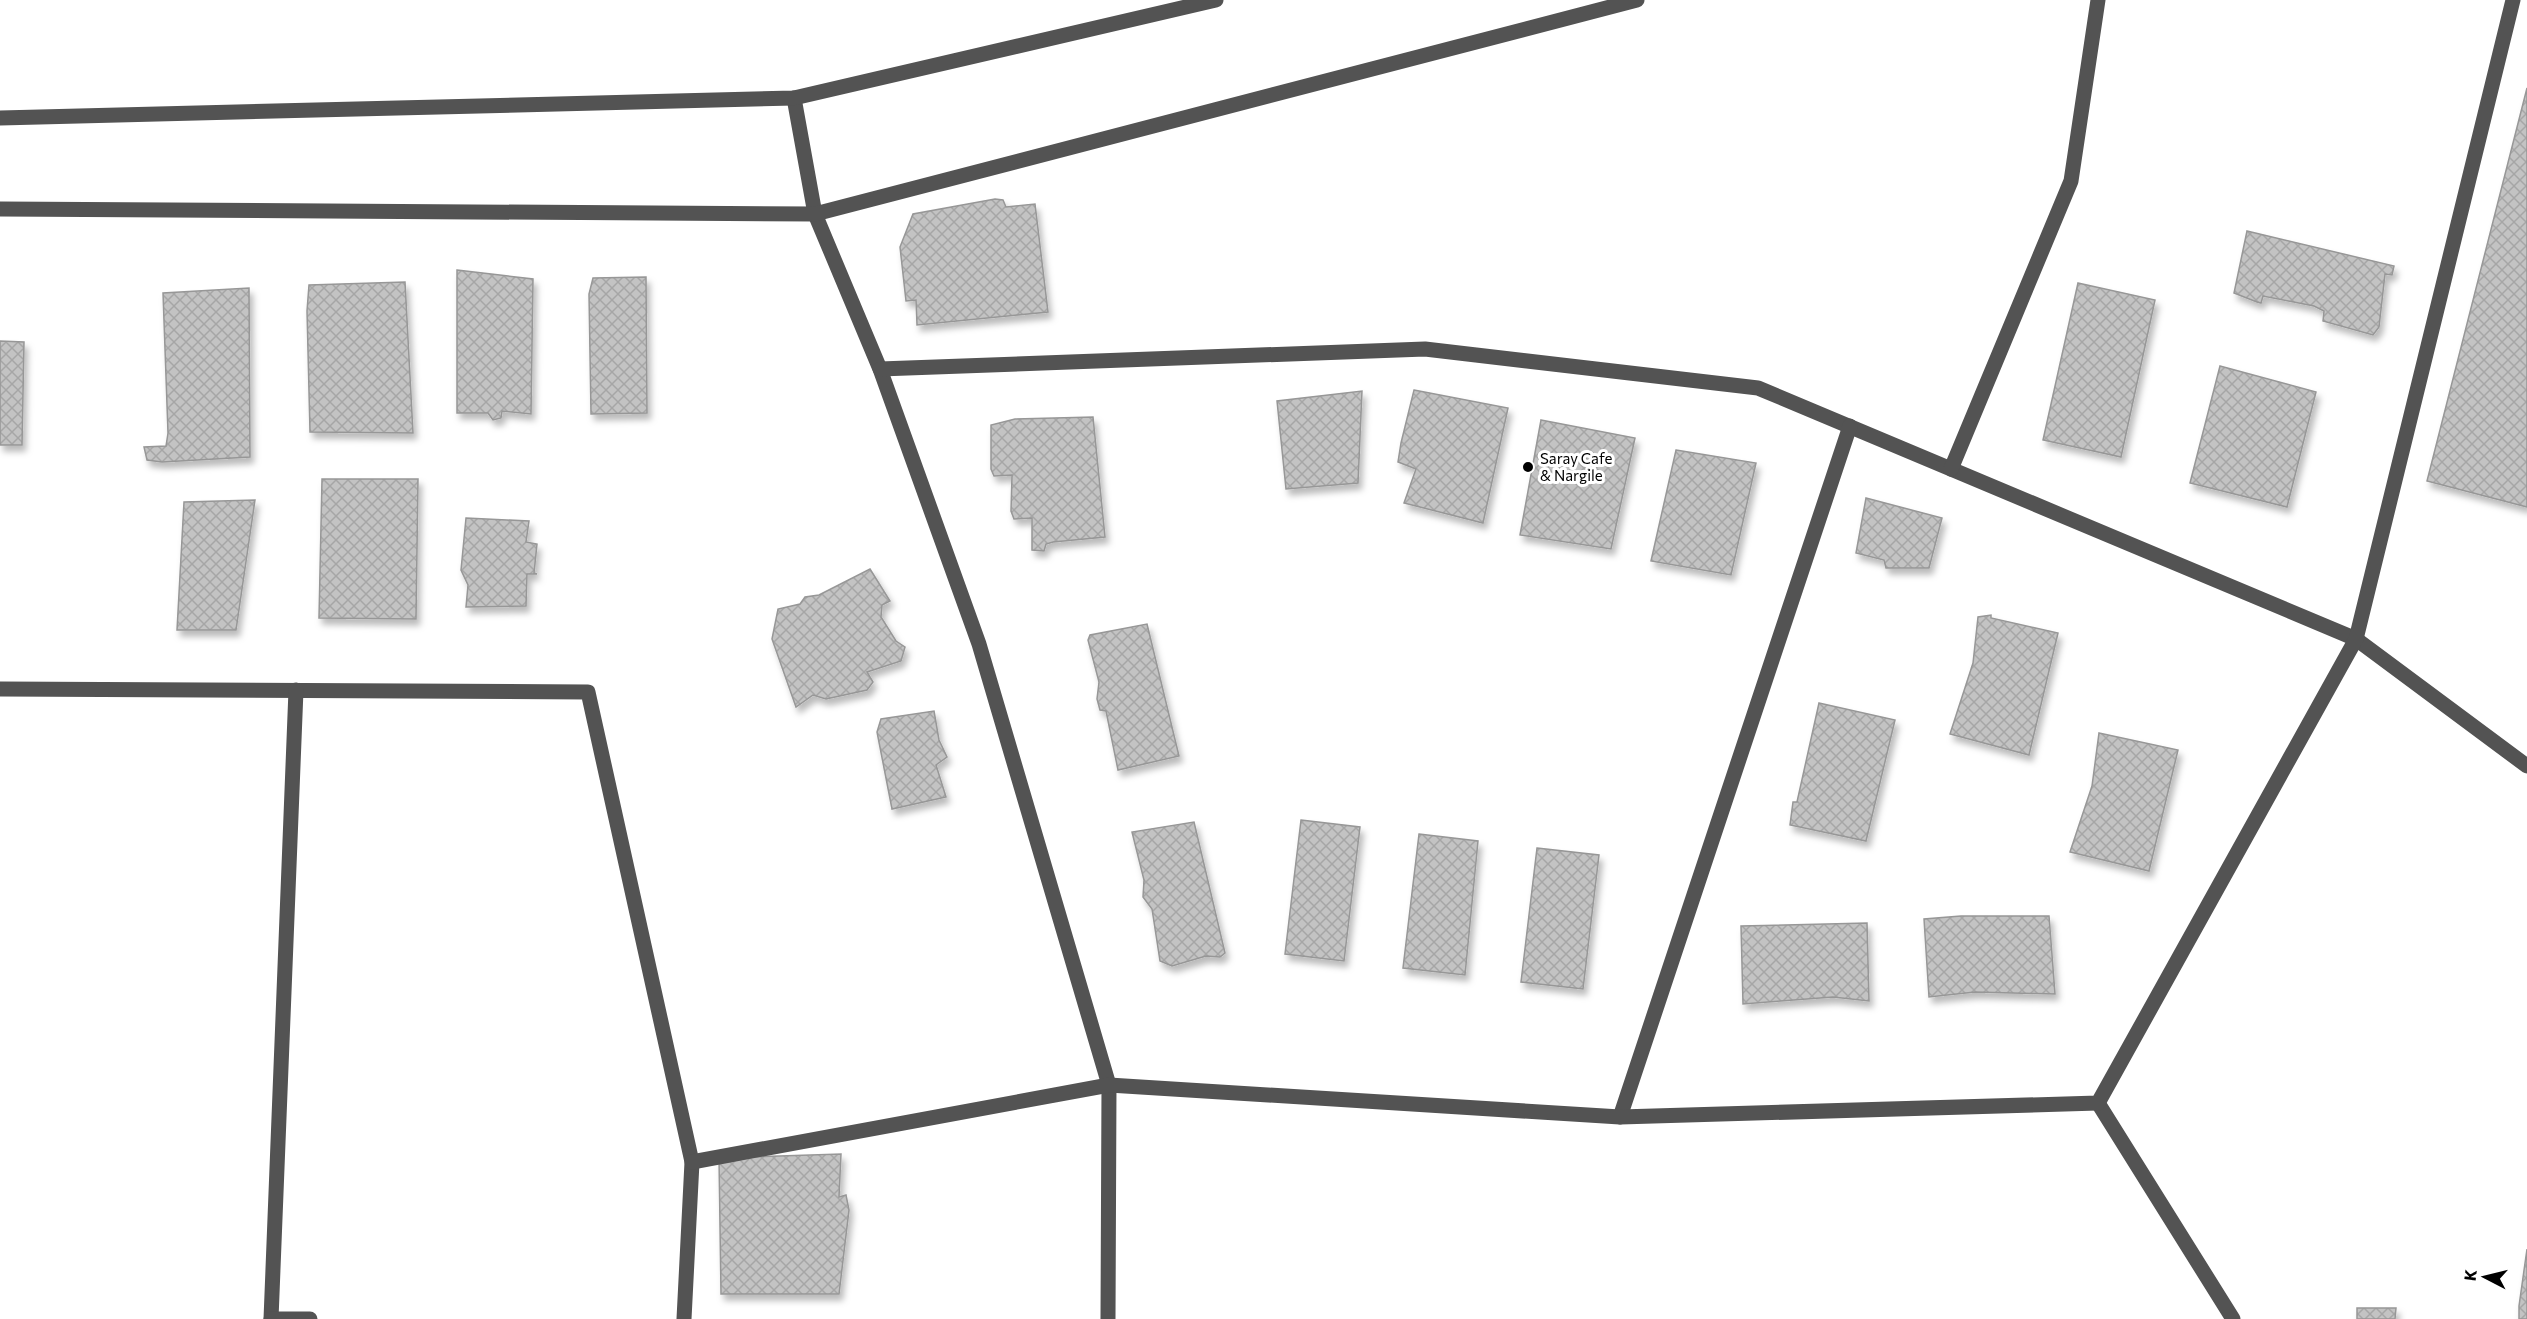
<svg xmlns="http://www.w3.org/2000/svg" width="2527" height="1319" font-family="Commissioner,sans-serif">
<defs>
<pattern id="building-cross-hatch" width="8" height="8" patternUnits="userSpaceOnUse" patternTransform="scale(1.5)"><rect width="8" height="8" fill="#c3c3c3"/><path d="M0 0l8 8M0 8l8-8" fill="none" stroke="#a6a6a6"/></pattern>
<filter id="shadow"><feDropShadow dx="3.5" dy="6" stdDeviation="3" flood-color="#0004"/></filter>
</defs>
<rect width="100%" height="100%" fill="#fff"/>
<g fill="url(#building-cross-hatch)" stroke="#979797" stroke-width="1.5" filter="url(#shadow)">
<path d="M2527 88V507L2427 481Z"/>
<path d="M995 199 1003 200 1006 207 1035 204 1048 312 917 325 916 300 906 301 900 247 913 214Z"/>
<path d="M2247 231 2394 266 2392 275 2385 274 2379 327 2373 335 2323 321 2324 311 2314 306 2263 296 2261 303 2257 302 2234 293Z"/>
<path d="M457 270 533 279 531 414 502 411 501 418 493 420 488 413H457Z"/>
<path d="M646 277 647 413 591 414 589 294 593 278Z"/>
<path d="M405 282 413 433 310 432 307 311 309 285Z"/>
<path d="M2078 283 2155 300 2121 457 2043 440Z"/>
<path d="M249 288 250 457 162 462 147 460 144 447 166 446 168 433 163 293Z"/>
<path d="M0 341 24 342 22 445H0Z"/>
<path d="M2220 366 2316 392 2287 507 2190 483Z"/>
<path d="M1414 390 1508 408 1483 523 1404 503 1416 469 1398 462 1401 443Z"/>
<path d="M1362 391 1358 483 1286 489 1277 401Z"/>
<path d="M1093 417 1105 537 1053 542 1046 544 1044 551 1032 550V518L1014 519 1011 511 1012 475 994 476 991 469V425L1015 419Z"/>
<path d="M1541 420 1635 438 1611 549 1520 535Z"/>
<path d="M1676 450 1756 463 1731 575 1651 561Z"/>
<path d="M322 479H418L416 619 319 618Z"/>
<path d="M1866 498 1942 518 1929 568H1886L1884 560 1856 553Z"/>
<path d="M255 500 236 630H177L184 502Z"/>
<path d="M466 518 529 521 526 542 537 544 534 573 537 574H527L526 606 466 607 468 585 461 570Z"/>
<path d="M870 569 890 601 882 605 881 617 896 641 905 647 901 661 867 672 873 682 867 690 826 699 813 695 796 707 772 639 778 609 800 604 805 597 819 595Z"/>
<path d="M1991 615V618L2058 633 2029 755 1950 734 1973 663 1978 617Z"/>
<path d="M1147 624 1179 756 1118 770 1106 711 1100 710 1097 699 1099 682 1088 640 1090 635Z"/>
<path d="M1819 703 1895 720 1866 841 1790 825 1793 802H1797Z"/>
<path d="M934 711 939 740 947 757 936 765 946 797 892 809 877 732 881 719Z"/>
<path d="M2099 733 2178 750 2149 871 2070 852 2092 786Z"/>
<path d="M1301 820 1360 827 1344 961 1285 954Z"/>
<path d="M1194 822 1225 953 1220 957 1206 956 1172 966 1160 961 1152 909 1143 897 1144 880 1132 832Z"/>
<path d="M1419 834 1478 841 1465 975 1403 968Z"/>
<path d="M1537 848 1599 855 1583 989 1521 982Z"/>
<path d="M1961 916H2049L2055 994 1975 992 1929 997 1924 919Z"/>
<path d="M1867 923 1869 1001 1833 997 1743 1004 1741 926Z"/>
<path d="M841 1154 839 1197 846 1195 849 1210 839 1294H721L719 1158Z"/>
<path d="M2527 1249V1319H2519V1306Z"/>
<path d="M2357 1308H2396L2395 1319H2357Z"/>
</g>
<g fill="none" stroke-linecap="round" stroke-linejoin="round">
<g stroke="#535353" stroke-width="15">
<path d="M794 98 815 214 880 369 979 644 1109 1085 1108 1319"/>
<path d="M0 118 794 98 1216 0"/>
<path d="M0 209 815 214 1637 0"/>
<path d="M880 369 1425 349 1758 388 2356 639 2527 766"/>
<path d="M1951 469 2071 181 2098 0"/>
<path d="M0 689 588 692 692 1162 684 1319"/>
<path d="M2098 1103 2233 1319"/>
<path d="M1620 1117 1850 426"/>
<path d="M692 1162 1109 1085 1620 1117 2098 1103 2356 639 2513 0"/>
<path d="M271 1319 296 690"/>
<path d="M271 1319H310"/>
</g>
</g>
<circle fill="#000" stroke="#fff" stroke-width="2" cx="1528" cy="467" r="6"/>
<g text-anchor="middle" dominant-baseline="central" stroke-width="6" stroke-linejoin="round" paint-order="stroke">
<g font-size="15" fill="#000" stroke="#fff" text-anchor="start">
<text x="1540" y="458">Saray Cafe<tspan x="1540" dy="17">&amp; Nargile</tspan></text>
</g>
</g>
<g transform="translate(2485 1277) rotate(277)" stroke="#ffffff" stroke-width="4.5" paint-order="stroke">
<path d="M0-4.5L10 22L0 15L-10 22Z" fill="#000000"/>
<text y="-9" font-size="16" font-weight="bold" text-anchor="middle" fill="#000000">K</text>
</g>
</svg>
